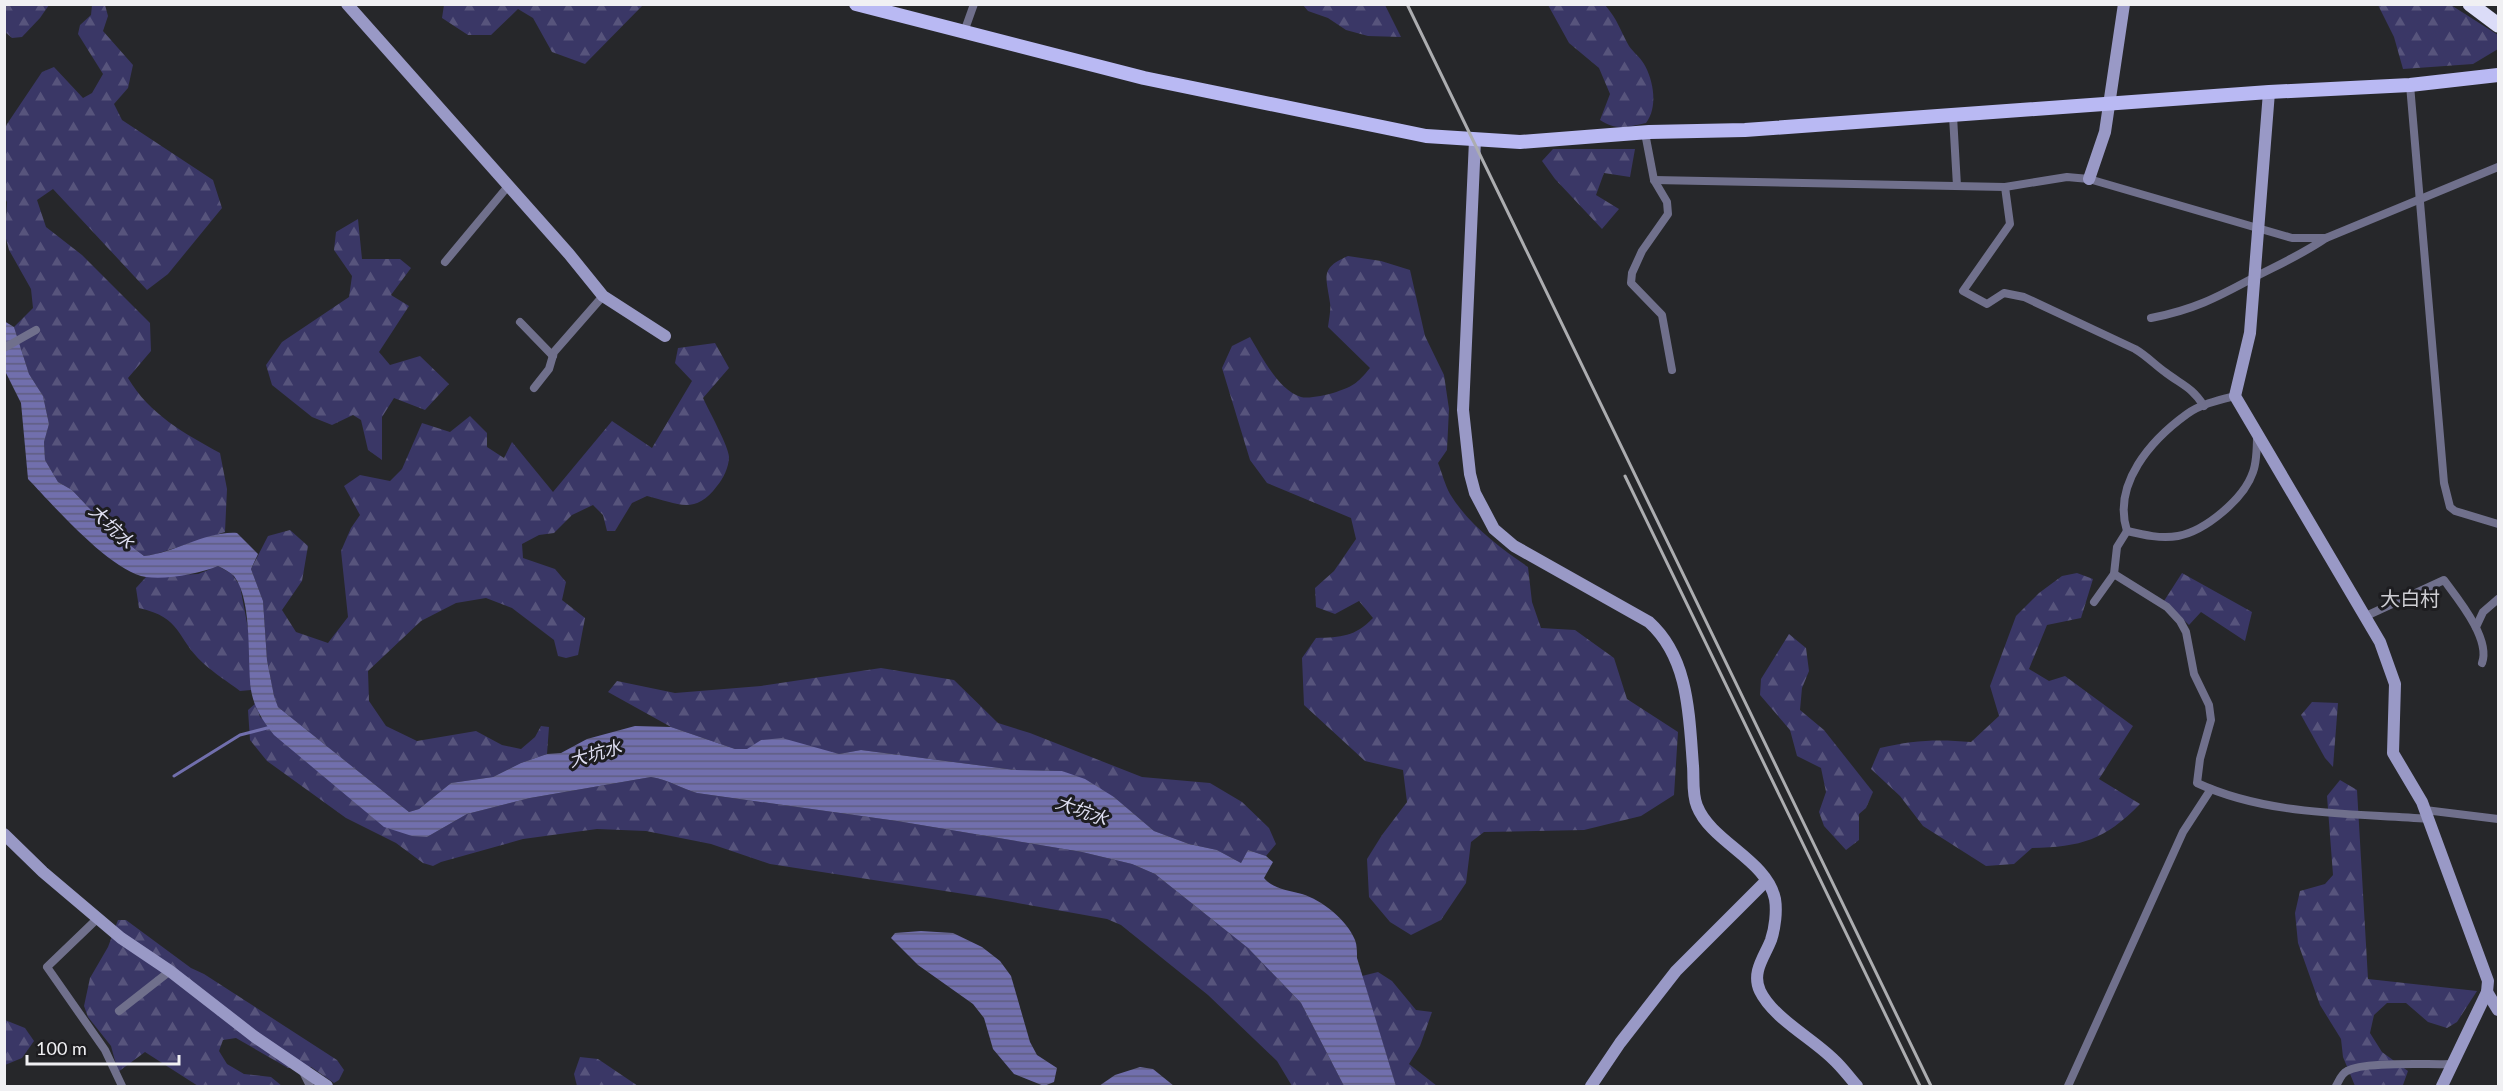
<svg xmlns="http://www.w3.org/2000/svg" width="2503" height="1091" font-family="Lato,'Noto Sans SC',sans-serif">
<defs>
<pattern id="forest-firs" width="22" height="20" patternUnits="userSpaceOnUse" patternTransform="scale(1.5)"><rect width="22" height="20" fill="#3a3766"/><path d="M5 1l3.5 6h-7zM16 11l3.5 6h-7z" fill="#57547c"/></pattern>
<pattern id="water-rules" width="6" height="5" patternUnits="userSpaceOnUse" patternTransform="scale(1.5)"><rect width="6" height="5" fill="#716fad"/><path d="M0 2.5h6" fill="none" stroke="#5f5d80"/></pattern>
</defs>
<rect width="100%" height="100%" fill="#26272a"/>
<g fill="url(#forest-firs)">
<path d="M5 4H49V5L40 18 22 37 12 38 5 32Z"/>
<path d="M92 5H105L108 16 103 31 133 65 128 88 114 104 122 120 213 180 222 208 168 274 147 290 53 189 37 200 46 227 82 255 150 323 151 351 128 378C149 414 185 434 220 453L227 489 225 532 156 554 144 556 109 529 72 490 58 482 45 460 44 442 49 424 43 396 29 374 14 327 33 308 31 289 9 250 5 235 7 202 5 198 4 131 7 124 42 72 54 67 83 98 92 93 103 74 78 34 80 25 91 15Z"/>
<path d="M444 5V4L643 5 585 64 552 52 533 18 518 9 491 35H468L442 18Z"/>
<path d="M1303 5H1385L1401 37 1368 36 1346 30 1328 18 1308 11Z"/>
<path d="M1548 5H1605C1618 20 1620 30 1629 46 1633 52 1640 57 1644 64 1654 81 1658 108 1646 123 1628 127 1616 131 1600 120L1610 94 1599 68 1569 43Z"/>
<path d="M2378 5H2451L2498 35V49L2473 64 2403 69 2394 37Z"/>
<path d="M1553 149H1635L1630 177 1604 173 1596 195 1619 209 1602 229 1555 179 1542 161Z"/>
<path d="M358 219 362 259H400L411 268 391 295 409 306 379 352 390 365 420 356 449 384 425 410 394 398 382 417V460L368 450 361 420 353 415 332 425 312 417 272 385 266 365 282 342 349 297 352 276 334 250 336 232Z"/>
<path d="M1348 256 1381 261 1410 270 1425 336 1444 375 1449 409 1447 450 1438 463C1442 473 1445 485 1450 494 1469 525 1499 547 1528 567L1532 602 1541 628 1575 630 1614 658 1627 699 1678 732 1674 795 1641 816 1584 830 1484 832 1471 842 1466 883 1441 920 1411 935 1390 922 1369 897 1367 859 1382 835 1407 802 1403 770 1365 761 1304 705 1302 658 1316 638C1341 637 1355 637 1373 618L1359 601 1335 614 1316 607 1315 588 1334 571 1356 539 1351 518 1267 483 1250 460 1222 368 1232 346 1250 337C1261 355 1278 390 1301 397 1309 399 1325 395 1333 393 1352 387 1357 384 1370 368L1328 327C1329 319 1331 310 1330 303 1326 276 1320 268 1348 256Z"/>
<path d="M715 343 729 368 703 398C708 409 729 447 729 457 729 467 723 479 717 486 695 516 677 503 647 496L632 503 615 531H607L603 515 593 505 572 515 554 533 539 535 522 544 523 558 555 569 566 582 562 600 585 618 578 655 566 658 558 656 554 640 512 608 486 598 456 603 421 621 368 671 369 701 386 726 417 741 476 731 502 745 521 749 535 737 541 726 549 727 547 754 521 763 493 777 451 783 419 809 409 812 278 707 274 696 267 660 263 601 251 569 268 536 290 530 308 546 302 581 282 610 296 632 328 643 348 617 341 551 351 528 360 515 344 486 360 475 390 481 402 469 422 423 450 432 470 416 487 433V447L504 458 512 442 553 492 612 421 652 448 692 381 675 363 678 348Z"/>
<path d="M218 566 232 574 240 586 250 639 251 690 240 691C228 682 214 673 203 663 175 637 183 618 139 608L136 588 146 577 198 574Z"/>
<path d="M2077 573 2093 579 2081 618 2047 625 2029 669 2049 681 2065 676 2133 726 2099 779 2140 804C2105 840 2081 847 2032 848L2014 864 1986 866 1923 826 1900 796 1871 769 1880 748C1913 740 1938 739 1971 742L1999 716 1990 686 2016 616 2039 593 2062 576Z"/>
<path d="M2182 573 2252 612 2245 641 2201 612 2189 625 2164 601Z"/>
<path d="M1789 634 1806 648 1809 671 1802 688 1800 710 1824 730 1873 792 1866 808 1859 814V840L1846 850 1824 826 1819 812 1826 792 1821 768 1797 756 1790 730 1760 695 1761 679Z"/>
<path d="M881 668 954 680 998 723 1030 733 1142 777 1210 783 1242 802 1269 828 1276 844 1266 856 1248 850 1241 863 1217 850 1189 844 1154 831 1114 797 1062 771 1015 770 861 750 839 754 761 740 748 749H735L671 727 608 692 617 681 675 693 761 686Z"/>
<path d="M2312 702 2338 703 2333 767 2325 758 2301 715Z"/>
<path d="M256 703 260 717 427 837 467 814 530 798 651 777C669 780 680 788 697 793L897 821 1082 852 1132 864 1155 874 1248 948 1301 1003 1344 1086H1292L1277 1061 1208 995 1121 925 1107 919 990 898 770 864 711 844 646 831 597 829 523 839 441 862 433 866 423 863 396 843 346 818 267 761 250 740 248 710Z"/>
<path d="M2340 780 2357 790 2368 979 2477 991 2457 1022 2447 1028 2428 1022 2406 1003H2387L2374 1015 2370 1033 2382 1052 2408 1071 2403 1085 2405 1086H2355L2343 1057 2341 1039 2320 1005 2298 943 2295 913 2300 891 2325 884 2333 875 2327 796Z"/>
<path d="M118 920H126L191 968 204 974 337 1060 344 1070 339 1080 334 1083 311 1067 288 1068 236 1038 223 1040 219 1051 227 1064 244 1074 271 1077 282 1086H198L145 1052 118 1072 111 1046 88 1017 84 1006 90 978 108 947Z"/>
<path d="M1378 972 1392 981 1416 1010 1432 1012 1420 1046 1409 1064 1437 1086H1396L1362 976Z"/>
<path d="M5 1020 25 1028 34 1041 22 1058 5 1065Z"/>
<path d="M580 1057 598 1059 638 1086H577L574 1074Z"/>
</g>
<g fill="url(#water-rules)">
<path d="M4 321 14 327 29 374 43 396 49 424 44 442 45 460 58 482 72 490 109 529 144 556C176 553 205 531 237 533L258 554 251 569 263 601 267 660 274 696 278 707 409 812 419 809 451 783 493 777 521 763 547 754 561 753 587 739 635 726 671 727 735 749H747L761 740 782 738 839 754 861 750 1015 770 1062 771 1085 779 1114 797 1154 831 1189 844 1217 850 1241 863 1248 850 1266 856 1273 862 1264 878C1273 889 1289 890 1302 894 1322 900 1347 920 1355 940 1357 945 1357 952 1357 958L1396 1086H1344L1301 1003 1248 948 1155 874 1132 864 1082 852 897 821 697 793C680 788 669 780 651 777L530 798 467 814 427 837 412 836 384 827 274 735C263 721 254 708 251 690 247 660 253 601 234 576 230 572 224 569 218 566 199 574 166 580 146 577 111 572 53 505 28 479L21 403 5 371Z"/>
<path d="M921 931 953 933 982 947 1000 961 1011 976 1030 1042 1037 1055 1057 1068 1054 1082 1044 1086 1014 1074 993 1049 984 1018 973 1004 918 965 891 938 895 933Z"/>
<path d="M1140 1067 1153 1069 1174 1086H1099L1115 1075Z"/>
</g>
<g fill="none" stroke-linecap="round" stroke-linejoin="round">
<path stroke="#716fad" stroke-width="3" d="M174 776 240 735 271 727"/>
<g stroke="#70708c" stroke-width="8">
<path d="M964 32 974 4"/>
<path d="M2410 85 2444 483 2450 507 2455 511 2498 524"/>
<path d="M1953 116 1957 186"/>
<path d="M1645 133 1654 180 1667 202 1668 214 1642 251 1632 273 1631 283 1662 315 1672 370"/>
<path d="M1654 180 2005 187 2067 177 2089 179 2292 238H2326L2498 167"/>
<path d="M2005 187 2010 224 1963 291 1987 304 2004 293 2024 297 2135 349C2147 356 2155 365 2165 372 2182 385 2192 387 2204 406"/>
<path d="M445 262 509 185"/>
<path d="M2151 318C2193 310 2216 298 2253 278 2278 265 2303 254 2326 238"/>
<path d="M520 322 553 356"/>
<path d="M4 348 36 330"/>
<path d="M534 388 549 369 554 352 603 296"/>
<path d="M2127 531C2112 484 2151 440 2187 414 2201 404 2219 400 2235 396"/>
<path d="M2114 574 2167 607 2180 621 2186 632 2194 674 2209 705 2211 720 2200 759 2197 783C2268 816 2352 813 2428 819"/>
<path d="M2094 602 2114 574 2117 547 2127 531C2144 535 2161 539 2178 536 2205 531 2244 499 2253 472 2257 461 2257 446 2257 435"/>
<path d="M2366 616 2444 580C2458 599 2491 639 2482 663"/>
<path d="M2476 627 2483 612 2498 599"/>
<path d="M2425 810 2498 819"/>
<path d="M98 918 47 967 105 1050 122 1086"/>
<path d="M119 1011 170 971"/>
<path d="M303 1072 310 1086"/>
<path d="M2068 1086 2183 832 2211 789"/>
<path d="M2336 1086C2339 1081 2341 1074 2347 1071 2363 1061 2430 1065 2452 1064"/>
</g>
<g stroke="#9999c6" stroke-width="12">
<path d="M347 4 569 254 603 296 665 336"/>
<path d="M2269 92 2250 333 2235 396 2380 642 2395 684 2393 753 2422 802 2488 981 2487 992 2442 1086"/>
<path d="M1475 140 1463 410 1470 474 1475 493 1494 529 1514 546 1649 622C1689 658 1689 715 1693 766 1694 778 1692 794 1697 806 1711 842 1767 860 1775 899 1777 911 1775 928 1771 940 1765 956 1751 972 1760 991 1773 1018 1812 1038 1833 1059 1842 1067 1849 1077 1857 1086"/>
<path d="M2089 179 2105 132 2124 4"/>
<path d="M4 834 43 872 121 938 170 971 255 1037 327 1086"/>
<path d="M2487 992 2498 1010"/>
<path d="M1591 1086 1620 1043 1676 971 1766 881"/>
</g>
<path stroke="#b9b9f3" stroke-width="14" d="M856 4 1144 78 1426 136 1520 142 1649 132 1745 130 2269 92 2410 85 2498 75"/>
<path stroke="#dbdcf8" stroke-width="15" d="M2470 4 2498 25"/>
<g stroke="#acadb0" stroke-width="3">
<path d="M1407 4 1931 1086"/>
<path d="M1625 476 1920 1086"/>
</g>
</g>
<g text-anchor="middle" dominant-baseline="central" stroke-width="6" stroke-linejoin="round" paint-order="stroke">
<g font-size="18" font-style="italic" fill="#dfdff2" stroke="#1d1d20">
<text transform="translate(112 526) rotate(44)">大坑水</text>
<text transform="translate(595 753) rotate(-16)">大坑水</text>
<text transform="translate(1082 810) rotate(20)">大坑水</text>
</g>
<g font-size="20" fill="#ceced3" stroke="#1d1d20">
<text x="2410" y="598">大白村</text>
</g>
</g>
<rect width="2503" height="1091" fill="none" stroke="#f0f0f3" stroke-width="12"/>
<path d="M27 1055v9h152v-9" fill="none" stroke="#f0f0f3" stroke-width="3"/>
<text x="36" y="1055" font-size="18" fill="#f0f0f3" stroke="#1d1d20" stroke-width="4.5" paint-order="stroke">100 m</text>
</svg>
